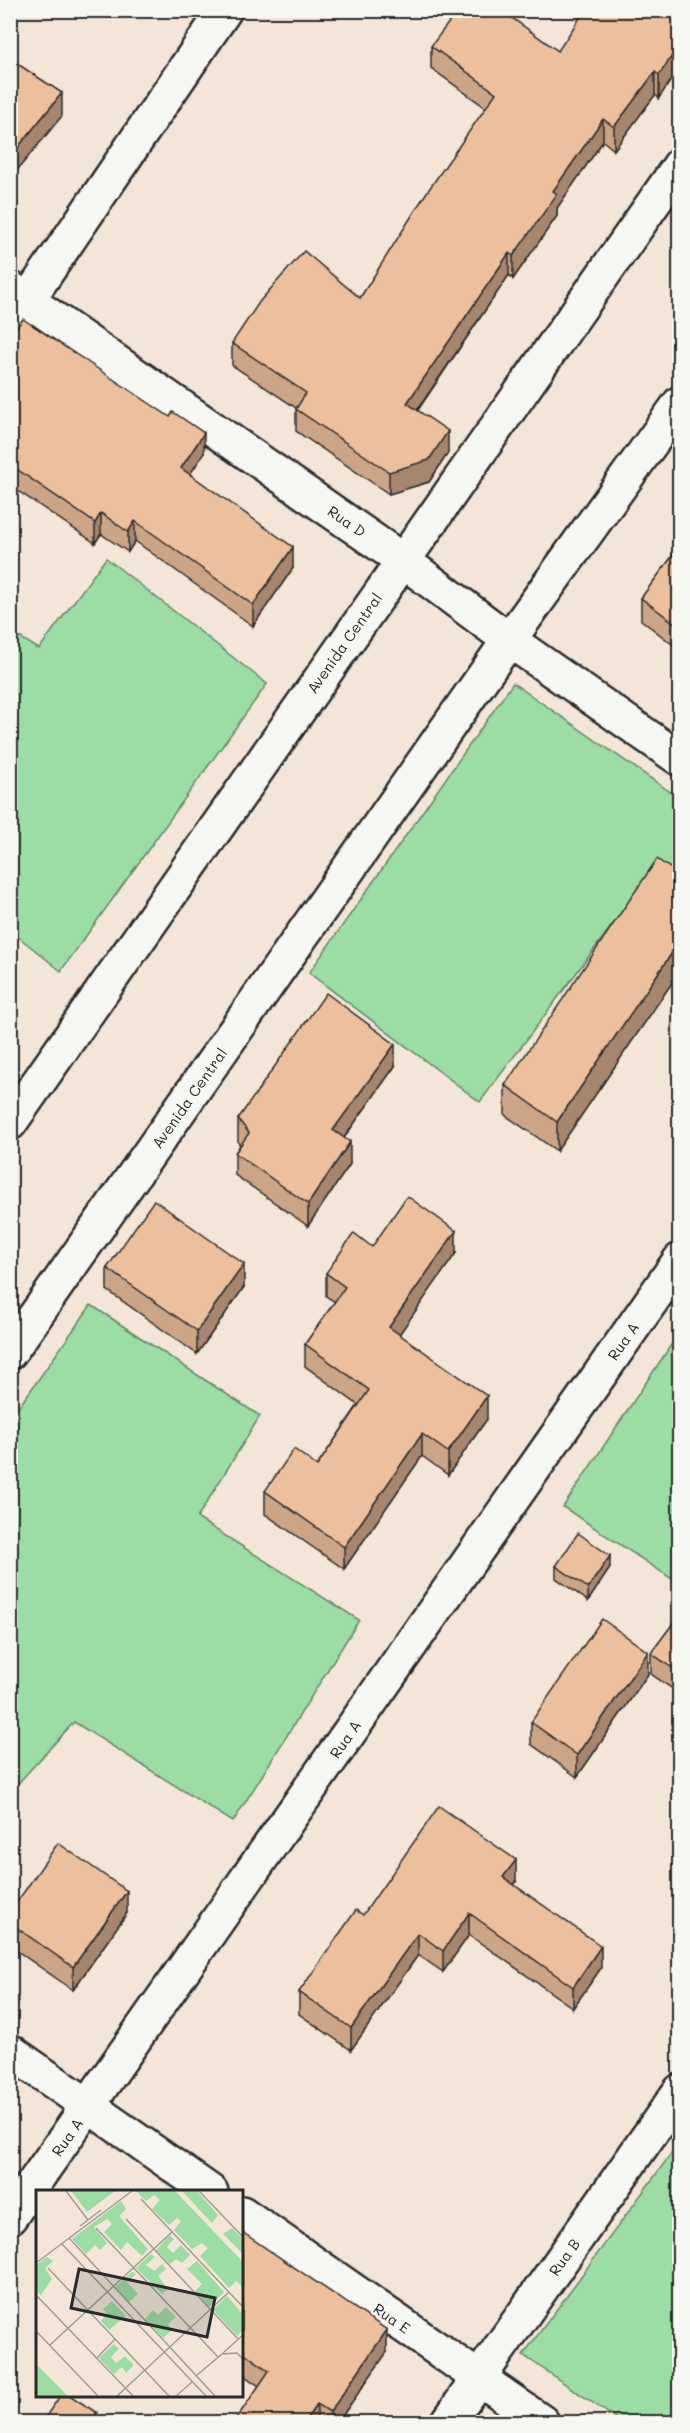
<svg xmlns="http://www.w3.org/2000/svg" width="690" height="2433" font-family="Mali,sans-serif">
<rect width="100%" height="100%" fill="#f3e6d8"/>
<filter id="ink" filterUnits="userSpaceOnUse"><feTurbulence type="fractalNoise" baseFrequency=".0167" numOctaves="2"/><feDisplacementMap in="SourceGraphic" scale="12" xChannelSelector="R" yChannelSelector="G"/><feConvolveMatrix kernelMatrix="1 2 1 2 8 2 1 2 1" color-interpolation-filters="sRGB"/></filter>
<g filter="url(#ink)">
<g fill="#9cdda6" stroke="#648468" stroke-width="1.5">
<path d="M106 558 267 684 61 971 11 931V632L39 649Z"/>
<path d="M513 683 679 798V882L657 865 480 1102 309 973Z"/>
<path d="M91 1305 260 1416 197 1518 359 1620 233 1822 74 1722 11 1791V1418Z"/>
<path d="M679 1333 680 1580 678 1583 563 1507Z"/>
<path d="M679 2143V2422H621L523 2355Z"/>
</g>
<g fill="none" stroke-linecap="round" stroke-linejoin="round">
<g stroke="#2b2b2b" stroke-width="38">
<g id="minor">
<path d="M10 288 402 560 509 640 680 759"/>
<path d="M10 326 225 10"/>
<path d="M10 1123 680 165"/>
<path d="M10 1352 509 640 680 403"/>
<path d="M10 2051 211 2192"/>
<path d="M242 2213 542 2422"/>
<path d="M10 2217 680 1260"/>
<path d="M448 2422 680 2091"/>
</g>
</g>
<use href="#minor" stroke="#f6f6f2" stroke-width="33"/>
</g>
<g fill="#cca587" stroke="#2b2b2b" stroke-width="1.5">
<path d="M669 10 659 98 655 95 614 150 603 141 557 208V216L513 279 509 275 418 410 448 453 429 482 389 494 296 431V408L232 365V343L360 298 486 108 431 68V46L507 15 558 51Z"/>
<path d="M10 336 204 453 190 474 293 568 253 626 135 541 128 552 101 534 95 543 15 489 10 495Z"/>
<path d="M680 546V650L641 620V598Z"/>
<path d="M680 875V971L557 1151 505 1115V1085Z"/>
<path d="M395 1066 344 1138 350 1164 308 1226 235 1175V1153L240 1145 238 1142V1119Z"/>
<path d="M372 1247 456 1253 399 1334 487 1419 448 1475 422 1456 344 1569 265 1514V1491L317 1466 358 1405 305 1366V1344L335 1302 326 1296V1273Z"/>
<path d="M107 1268 244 1287 197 1354 107 1290Z"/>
<path d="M556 1566 610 1568 588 1601 556 1578Z"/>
<path d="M680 1614V1694L651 1674V1653Z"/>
<path d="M648 1674 577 1777 531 1744V1722Z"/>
<path d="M516 1882 514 1885 601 1968 573 2008 469 1935 443 1972 418 1955 351 2050 299 2014V1992L363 1915Z"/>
<path d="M10 1912 127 1913 73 1990 10 1946Z"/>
<path d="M242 2232 387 2352 338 2422H234L259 2386 242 2374Z"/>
</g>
<g fill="#a6866e" stroke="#2b2b2b" stroke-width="1.5">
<path d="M502 10H511L502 22Z"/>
<path d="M680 44V67L659 98V75Z"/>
<path d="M655 72V95L614 150V127Z"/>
<path d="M62 93V116L10 179V157Z"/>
<path d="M603 119V141L557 208V216L513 279V256L553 191Z"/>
<path d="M509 253V275L407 425V403Z"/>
<path d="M448 431V453L429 482 389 494V472Z"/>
<path d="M204 433V453L181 488V468Z"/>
<path d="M15 468V489L10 495V474Z"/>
<path d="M101 513V534L95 543V523Z"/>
<path d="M135 521V541L128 552V532Z"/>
<path d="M293 547V568L253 626V605Z"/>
<path d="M680 941V971L557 1151V1122Z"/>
<path d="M395 1044V1066L333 1153V1130Z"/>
<path d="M350 1142V1164L308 1226V1204Z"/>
<path d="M456 1231V1253L389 1349V1327Z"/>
<path d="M244 1264V1287L197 1354V1331Z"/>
<path d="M487 1396V1419L448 1475V1452Z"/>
<path d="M422 1434V1456L344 1569V1547Z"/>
<path d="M610 1556V1568L588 1601V1588Z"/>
<path d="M648 1652V1674L577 1777V1755Z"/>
<path d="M516 1860V1882L503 1899V1877Z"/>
<path d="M127 1891V1913L73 1990V1967Z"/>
<path d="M469 1913V1935L443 1972V1951Z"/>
<path d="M418 1933V1955L351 2050V2028Z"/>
<path d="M601 1946V1968L573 2008V1987Z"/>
<path d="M387 2330V2352L338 2422H330V2412Z"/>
<path d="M317 2404V2422H304Z"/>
<path d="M97 2413V2422H90Z"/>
</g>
<g fill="#edc09d" stroke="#2b2b2b" stroke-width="1.5">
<path d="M458 10H501L558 51 585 10H669L680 18V44L659 75 655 72 614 127 603 119 553 191 557 194 513 256 509 253 407 403 448 431 429 460 389 472 296 409 306 393 232 343 260 301 304 251 360 298 425 195 496 93 431 46Z"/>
<path d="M10 59 62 93 10 157Z"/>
<path d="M23 319 170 417 173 412 204 433 181 468 293 547 253 605 135 521 128 532 101 513 95 523 15 468 10 474V336Z"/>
<path d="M680 546V627L641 598Z"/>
<path d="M657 859 680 875V941L557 1122 505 1085Z"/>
<path d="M326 993 395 1044 333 1130 350 1142 308 1204 235 1153 249 1133 238 1119Z"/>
<path d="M407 1196 456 1231 389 1327 487 1396 448 1452 422 1434 344 1547 265 1491 294 1449 317 1466 369 1390 305 1344 345 1287 326 1273 354 1233 372 1247Z"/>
<path d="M154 1200 244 1264 197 1331 107 1268Z"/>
<path d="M578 1533 610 1556 588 1588 556 1566Z"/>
<path d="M680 1614V1673L651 1653Z"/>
<path d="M602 1619 648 1652 577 1755 531 1722Z"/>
<path d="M439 1806 516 1860 503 1877 601 1946 573 1987 469 1913 443 1951 418 1933 351 2028 299 1992 356 1910 363 1915Z"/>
<path d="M58 1843 127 1891 73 1967 10 1923V1912Z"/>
<path d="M242 2232 387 2330 330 2412 317 2404 304 2422H234L269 2371 242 2351Z"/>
<path d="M60 2396H71L97 2413 90 2422H42Z"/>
</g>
</g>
<g text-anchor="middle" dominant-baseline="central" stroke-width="5" stroke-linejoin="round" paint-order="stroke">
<g font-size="15" fill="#2b2b2b" stroke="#f6f6f2">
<text transform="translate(347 521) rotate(35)">Rua D</text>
<text transform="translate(344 643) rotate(-55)">Avenida Central</text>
<text transform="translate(189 1098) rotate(-55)">Avenida Central</text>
<text transform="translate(623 1341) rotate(-55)">Rua A</text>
<text transform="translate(345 1739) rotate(-55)">Rua A</text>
<text transform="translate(67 2137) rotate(-55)">Rua A</text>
<text transform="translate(564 2257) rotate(-55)">Rua B</text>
<text transform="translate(392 2318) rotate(35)">Rua E</text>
</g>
</g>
<g transform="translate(36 2190)">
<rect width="207" height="207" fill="#f3e6d8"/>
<path d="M35 1H79L51 22ZM100 1H139L207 72V97L200 91 193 98 164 66 172 58 166 53 156 59 138 40 145 31 141 28 133 35 116 19 124 10 118 5 110 11ZM146 1H161L182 25 176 33ZM85 11 90 19 83 26 112 59 106 66 91 52 85 60 68 42 76 34 71 29 58 37 71 53 64 60 59 55 50 64 36 49ZM196 38 207 49V64L187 44ZM134 45 138 49 131 57 137 63 145 55 154 65 146 73 140 69 134 74 120 60ZM115 64 119 67 110 75 118 81 126 74 130 79 122 86 132 99 126 104 100 78ZM11 67 17 71 9 78 16 89 5 105 0 101V75ZM161 71 188 102 173 117 159 101 166 94 151 79ZM96 82 100 84 91 92 102 104 93 112 79 97ZM191 106 207 124V140L201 146 177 120ZM76 111 90 126 73 140 65 131 71 124 67 119ZM130 117 140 127 132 134 136 140 127 148 109 129 117 120 122 125ZM78 154 83 159 75 167 80 173 89 166 98 175 90 183 86 177 78 184 63 168ZM0 174 32 206H0Z" fill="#9cdda6"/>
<path fill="none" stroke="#a39b93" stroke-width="1.5" d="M30 1 52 30M163 1 207 47M105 9 207 117M90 29 202 149M44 36 65 20M60 38 182 167M33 48 179 206M26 54 170 206M0 73 96 1M12 78 133 206M0 105 97 206M0 141 62 206M14 155 136 42M187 163 207 145M61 168 79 149M160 186 186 164 201 163 207 169M81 206 193 102M140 206 156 192"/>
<path fill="#2b2b2b" fill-opacity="0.15" stroke="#2b2b2b" stroke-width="3" d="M43 79 179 108 171 147 35 118Z"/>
<rect width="207" height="207" fill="none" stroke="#2b2b2b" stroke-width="3"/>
</g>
<rect width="690" height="2433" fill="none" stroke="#f6f6f2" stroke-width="36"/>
<rect x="18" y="18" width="654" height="2397" fill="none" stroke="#2b2b2b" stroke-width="2" filter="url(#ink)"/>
</svg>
